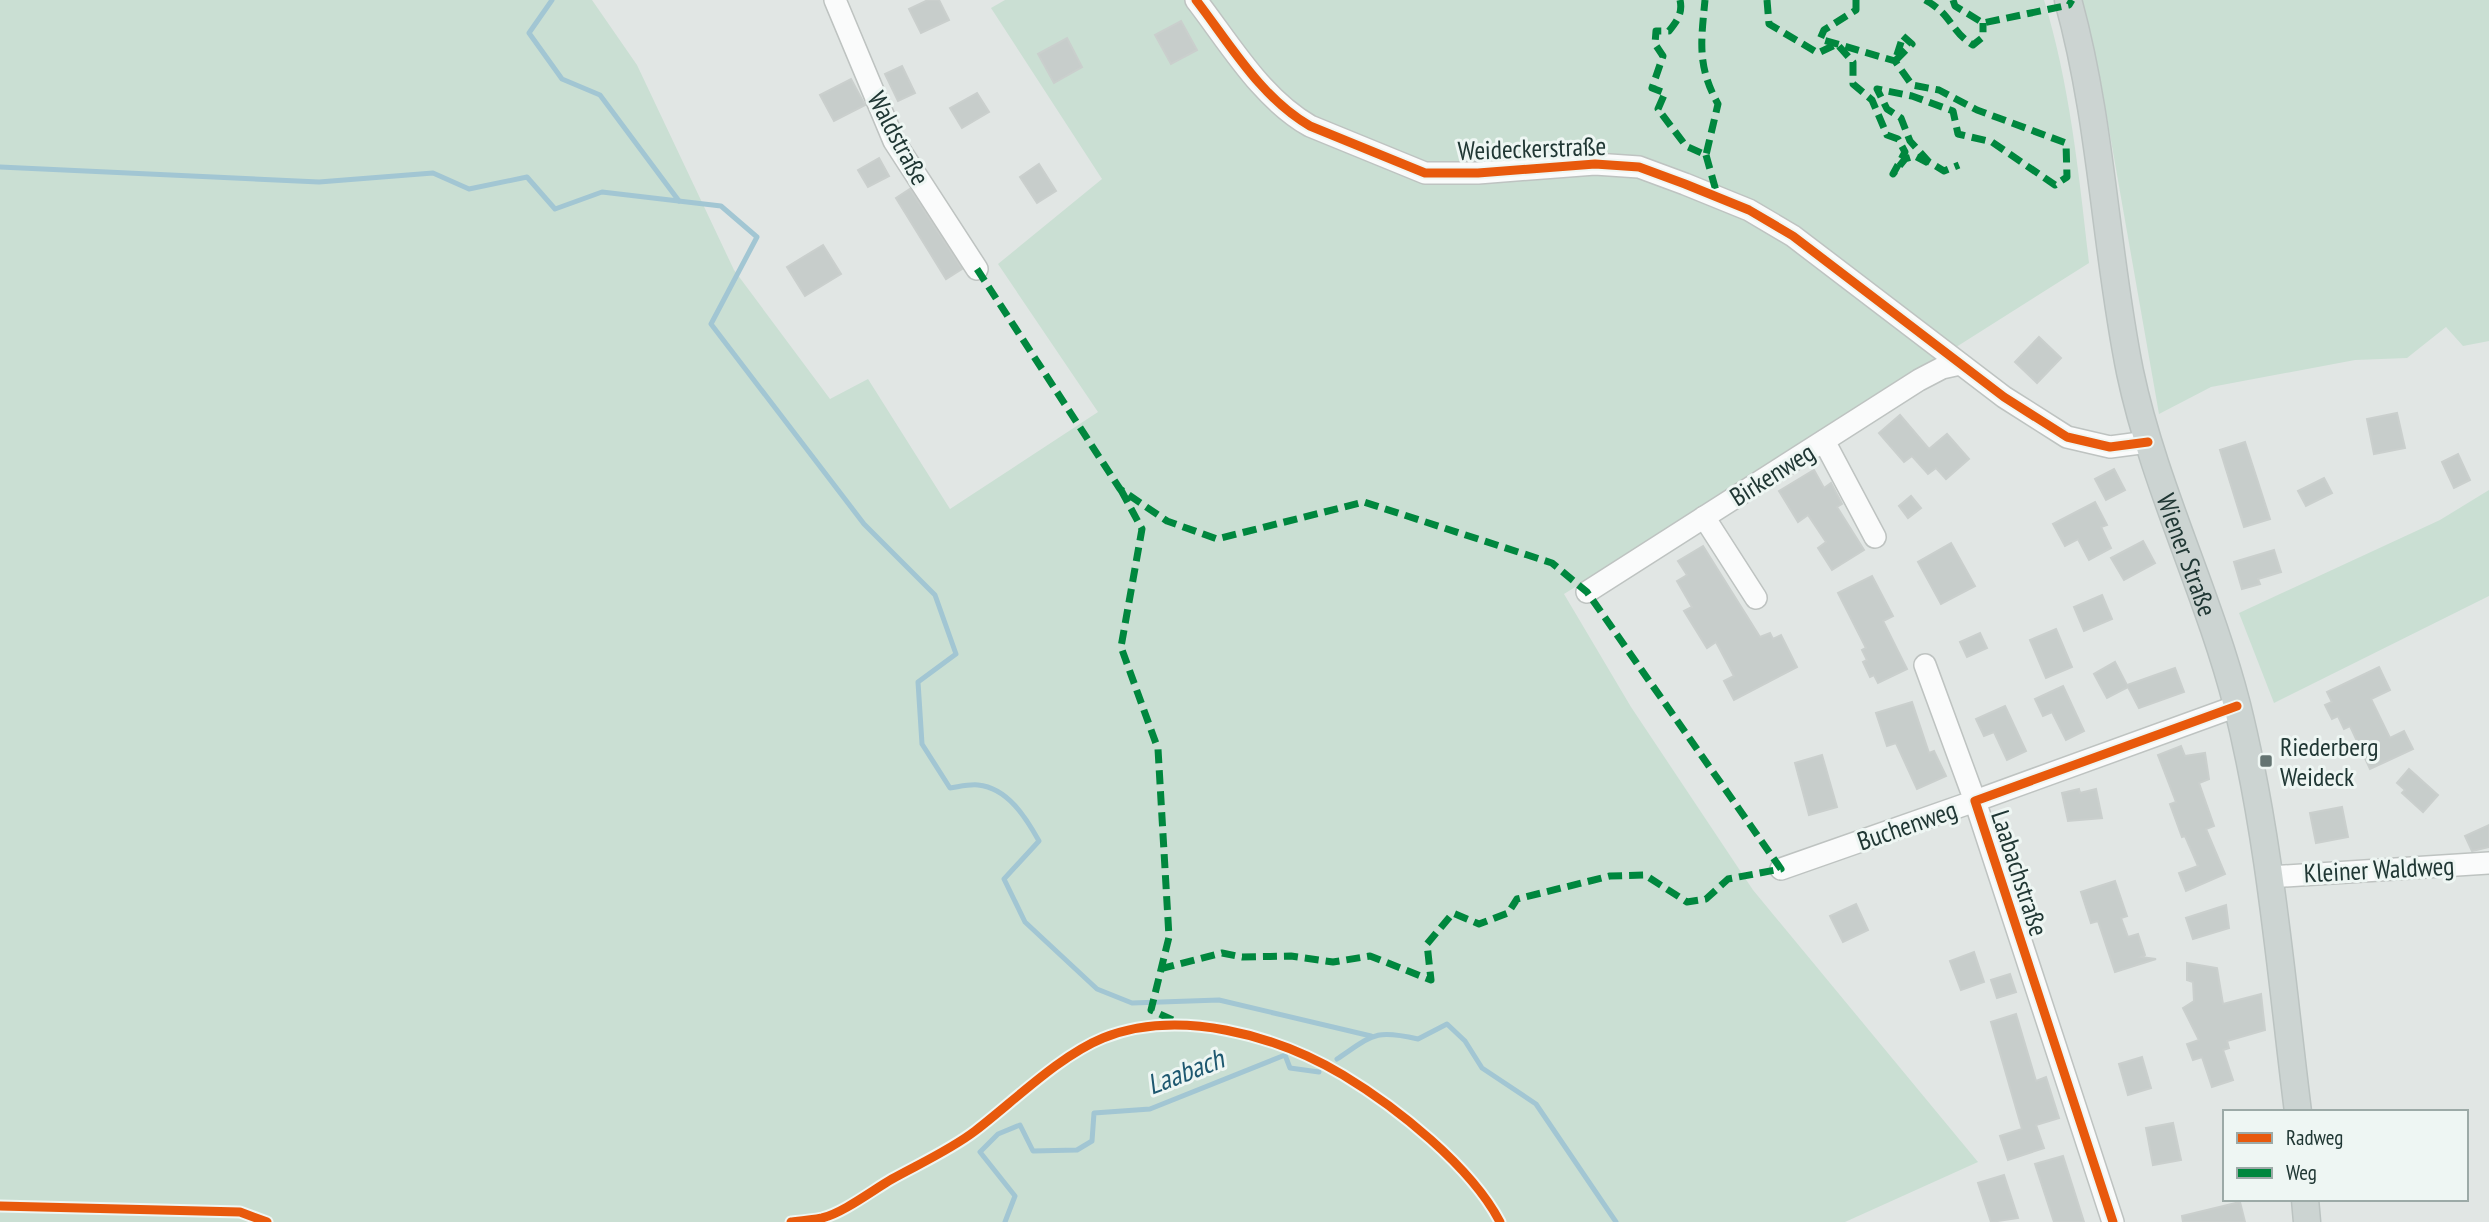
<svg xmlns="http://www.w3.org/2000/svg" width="2489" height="1222" font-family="'PT Sans Narrow',sans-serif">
<rect width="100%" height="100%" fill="#e1e6e4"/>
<g fill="#cadfd3">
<path d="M0 0H592L637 65 734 270 830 399 868 379 950 509 1098 412 998 264 1102 179 991 8 1005 0H2044C2070 85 2079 175 2089 263 1914 373 1740 485 1564 594L1631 707 1753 890 1978 1162 1845 1222H0Z"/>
<path d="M2079 0H2489V341L2463 346 2446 327 2407 358 2355 360 2211 387 2159 414 2099 72Z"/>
<path d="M2489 490V596L2274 703 2239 613 2440 520Z"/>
</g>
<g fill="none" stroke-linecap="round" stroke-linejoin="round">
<g stroke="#a2c6d3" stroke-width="5">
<path d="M552 0 529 33 562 79 600 95 679 201"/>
<path d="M0 167 319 182 433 173 469 189 527 177 555 209 602 192 721 206 757 237 711 324 864 524 935 595 956 654 918 682 922 744 950 788C958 787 969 784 978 785 1008 788 1026 818 1039 841L1004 879 1025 922 1097 989 1132 1003 1219 1000 1371 1036"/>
<path d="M1337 1059C1373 1035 1374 1029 1418 1039L1447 1024 1465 1041 1482 1068 1536 1104 1616 1222"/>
<path d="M1005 1222 1015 1196 980 1152 998 1134 1020 1125 1033 1151 1077 1150 1092 1141 1094 1113 1150 1109 1285 1055 1290 1068 1319 1072"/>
</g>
</g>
<g fill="#c7cdcb" stroke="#cacfcd" stroke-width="2">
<path d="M928 0H939L949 20 921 33 909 9Z"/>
<path d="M1181 21 1197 50 1171 64 1155 35Z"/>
<path d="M1067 38 1082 67 1054 83 1038 54Z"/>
<path d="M902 66 915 93 898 101 885 74Z"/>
<path d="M851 79 865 105 834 121 820 95Z"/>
<path d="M977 93 989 112 962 128 950 108Z"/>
<path d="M879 158 889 176 868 187 858 170Z"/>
<path d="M1039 164 1056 191 1037 203 1020 177Z"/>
<path d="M910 189 962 269 946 279 896 198Z"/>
<path d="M823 245 841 274 805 296 787 267Z"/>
<path d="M2039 337 2061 358 2037 383 2015 362Z"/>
<path d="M2397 413 2405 448 2374 454 2367 419Z"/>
<path d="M1900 415 1929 449 1947 434 1969 459 1946 479 1936 468 1928 474 1912 456 1904 462 1879 433Z"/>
<path d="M2245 442 2270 519 2244 527 2220 450Z"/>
<path d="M2458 454 2470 480 2454 488 2442 462Z"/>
<path d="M2114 469 2125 490 2106 500 2095 479Z"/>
<path d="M1814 470 1824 488 1831 483 1842 504 1837 507 1864 550 1832 570 1818 548 1826 542 1808 515 1798 522 1779 491Z"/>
<path d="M2324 478 2332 493 2306 506 2298 491Z"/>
<path d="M1911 496 1921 508 1908 518 1899 506Z"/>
<path d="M2095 502 2107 525 2101 527 2111 548 2089 560 2078 539 2065 546 2053 524Z"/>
<path d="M2143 541 2155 563 2124 580 2111 558Z"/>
<path d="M1951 543 1975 586 1941 604 1918 562Z"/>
<path d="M1703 546 1760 637 1770 633 1773 639 1781 635 1797 667 1734 700 1724 681 1734 676 1716 642 1707 648 1684 611 1692 607 1677 581 1687 575 1678 561Z"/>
<path d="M2274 550 2281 572 2258 579 2260 584 2242 589 2234 562Z"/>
<path d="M1872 576 1893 616 1883 621 1907 669 1878 683 1874 675 1870 677 1863 662 1867 660 1862 650 1866 648 1838 593Z"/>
<path d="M2102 595 2112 619 2084 631 2074 607Z"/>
<path d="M2056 629 2072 667 2046 678 2030 640Z"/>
<path d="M1980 633 1987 648 1967 657 1960 642Z"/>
<path d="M2115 662 2128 687 2107 698 2094 674Z"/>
<path d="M2379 667 2390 690 2371 699 2390 738 2404 731 2413 749 2370 769 2350 726 2344 729 2338 716 2332 719 2325 705 2332 702 2327 692Z"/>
<path d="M2175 668 2184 692 2139 708 2127 685Z"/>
<path d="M2063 686 2084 731 2066 740 2052 712 2043 716 2035 699Z"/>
<path d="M1912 702 1929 753 1934 751 1946 776 1917 789 1896 743 1887 746 1876 713Z"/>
<path d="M2005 706 2026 751 2007 760 1994 732 1984 736 1976 719Z"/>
<path d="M2181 746 2185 756 2205 753 2209 779 2199 783 2214 826 2206 829 2225 874 2186 891 2179 873 2198 866 2185 836 2182 837 2170 804 2176 802 2158 755Z"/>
<path d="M1822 755 1837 807 1809 815 1795 763Z"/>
<path d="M2409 769 2438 795 2423 812 2402 793 2405 790 2397 783Z"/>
<path d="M2079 789 2080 793 2096 789 2102 818 2068 821 2062 793Z"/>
<path d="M2342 807 2348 837 2316 843 2310 813Z"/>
<path d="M2489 825V847L2472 851 2465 836Z"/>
<path d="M2115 881 2127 916 2121 918 2128 937 2138 934 2145 955 2141 957 2156 959 2115 972 2098 921 2091 923 2081 892Z"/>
<path d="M1856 904 1868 930 1843 942 1830 916Z"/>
<path d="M2226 905 2229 928 2193 939 2186 918Z"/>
<path d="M1974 952 1984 982 1961 990 1950 961Z"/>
<path d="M2187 963 2217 968 2223 1004 2261 994 2265 1030 2227 1041 2229 1048 2223 1050 2233 1080 2212 1087 2202 1057 2193 1060 2187 1044 2199 1040 2183 1008 2194 1001 2193 982 2187 980Z"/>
<path d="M2010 974 2016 992 1997 998 1991 980Z"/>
<path d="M2016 1014 2036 1081 2046 1077 2059 1118 2036 1125 2044 1148 2008 1160 2000 1136 2022 1129 1991 1022Z"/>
<path d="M2142 1057 2151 1088 2128 1095 2119 1064Z"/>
<path d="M2173 1123 2181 1160 2153 1165 2146 1128Z"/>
<path d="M2063 1156 2084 1222H2054L2035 1164Z"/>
<path d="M2004 1175 2018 1218 1991 1222 1978 1183Z"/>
<path d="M2240 1202 2245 1222H2183L2182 1216Z"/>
</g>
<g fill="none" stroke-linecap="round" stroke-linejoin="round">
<g stroke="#bec3c1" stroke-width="24">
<g id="minor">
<path d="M835 0 894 141 977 269"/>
<path d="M1196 0C1230 44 1261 98 1310 126L1425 173H1478L1595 164 1639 167 1685 184 1749 210 1793 236 2004 397 2067 437 2110 447 2148 442"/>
<path d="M1824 441 1875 537"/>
<path d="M1704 517 1756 598"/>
<path d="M1587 592 1919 380 1942 368 1960 364"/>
<path d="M1781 869 1975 801 1925 665"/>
<path d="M2269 877 2489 863"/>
<path d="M2113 1222 1975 801 2237 706"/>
</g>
</g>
<g stroke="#bbc3c1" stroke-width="29">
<g id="major">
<path id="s1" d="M2068 0C2102 122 2105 249 2130 372 2154 486 2208 592 2237 705 2270 837 2281 976 2298 1112"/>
<path d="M2305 1199 2307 1222"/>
</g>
</g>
<use href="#minor" stroke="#fafbfb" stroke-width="21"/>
<use href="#major" stroke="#ccd4d2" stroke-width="26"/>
<g stroke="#00873e" stroke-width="7" stroke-dasharray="14 7" stroke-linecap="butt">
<path d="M1680 0C1683 13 1677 21 1669 31H1656L1655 44 1663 56 1652 88 1665 93 1658 109 1686 146 1706 155 1718 104C1697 66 1701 42 1705 0"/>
<path d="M1767 0 1769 24 1818 53 1837 44 1853 62V84L1872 100 1887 135 1898 139 1905 152 1893 174 1905 159 1915 156 1928 163"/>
<path d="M1856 0V10L1824 30 1820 39 1895 61 1912 85 1939 90 1977 110 2066 143 2067 177 2055 185 1992 142 1958 134 1953 111 1912 96 1877 89 1887 109 1901 118 1910 141 1929 162 1944 171 1959 165"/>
<path d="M1925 0C1952 14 1950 31 1973 45L1983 37V23"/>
<path d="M1953 0 1955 6 1983 23 2069 5 2072 0"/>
<path d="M1903 36 1912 44 1895 61Z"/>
<path d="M1706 155 1718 198"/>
<path d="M977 269 1120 489 1167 521 1217 539 1364 502 1552 563 1587 592 1781 869 1728 879 1706 899 1687 902 1645 875 1610 876 1517 899 1508 913 1479 924 1453 913 1427 944 1431 980 1370 956 1333 962 1291 956 1242 957 1222 953 1160 969"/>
<path d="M1121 490 1142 529 1121 647 1158 749 1169 937 1151 1010 1177 1022"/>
</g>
<g stroke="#eef6f3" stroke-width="13">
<g id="cycleway">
<path d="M1196 0C1230 44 1261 98 1310 126L1425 173H1478L1595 164 1639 167 1685 184 1749 210 1793 236 2004 397 2067 437 2110 447 2148 442"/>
<path d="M0 1206 240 1212 267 1222"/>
<path d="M791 1222C801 1221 812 1220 822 1218 843 1213 873 1190 892 1179 919 1164 950 1150 975 1131 1013 1102 1059 1056 1103 1038 1179 1008 1276 1035 1343 1075 1396 1107 1471 1166 1500 1222"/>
<path d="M2113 1222 1975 801 2237 706"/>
</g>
</g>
<use href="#cycleway" stroke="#e8590c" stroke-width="9"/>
</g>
<rect fill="#647472" stroke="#eef6f3" stroke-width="2.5" x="2259" y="754" width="14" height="14" rx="3.5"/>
<g text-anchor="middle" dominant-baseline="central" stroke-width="6" stroke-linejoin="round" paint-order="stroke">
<g font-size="26" fill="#203734" stroke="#eef6f3">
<text transform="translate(899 138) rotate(62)">Waldstraße</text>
<text transform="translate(1532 148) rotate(-2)">Weideckerstraße</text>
<text transform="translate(1772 474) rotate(-32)">Birkenweg</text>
<text stroke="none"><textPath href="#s1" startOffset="569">Wiener Straße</textPath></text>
<text transform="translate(1907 825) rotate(-19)">Buchenweg</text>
<text transform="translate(2379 869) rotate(-3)">Kleiner Waldweg</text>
<text transform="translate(2020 873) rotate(72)">Laabachstraße</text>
</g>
<g font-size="26" fill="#203734" stroke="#eef6f3" text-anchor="start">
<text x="2280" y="746">Riederberg<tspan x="2280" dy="30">Weideck</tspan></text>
</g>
<g font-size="28" font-style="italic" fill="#1e5870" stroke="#eef6f3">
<text transform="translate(1185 1071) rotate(-21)">Laabach</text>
</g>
</g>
<rect x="2223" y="1110" width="245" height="91" fill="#eef6f3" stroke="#9caaa7" stroke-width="2"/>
<rect x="2237" y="1133" width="35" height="10" fill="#e8590c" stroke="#9caaa7" stroke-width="2"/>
<text x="2286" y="1145" font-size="21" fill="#203734">Radweg</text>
<rect x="2237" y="1168" width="35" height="10" fill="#00873e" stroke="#9caaa7" stroke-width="2"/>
<text x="2286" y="1180" font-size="21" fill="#203734">Weg</text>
</svg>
